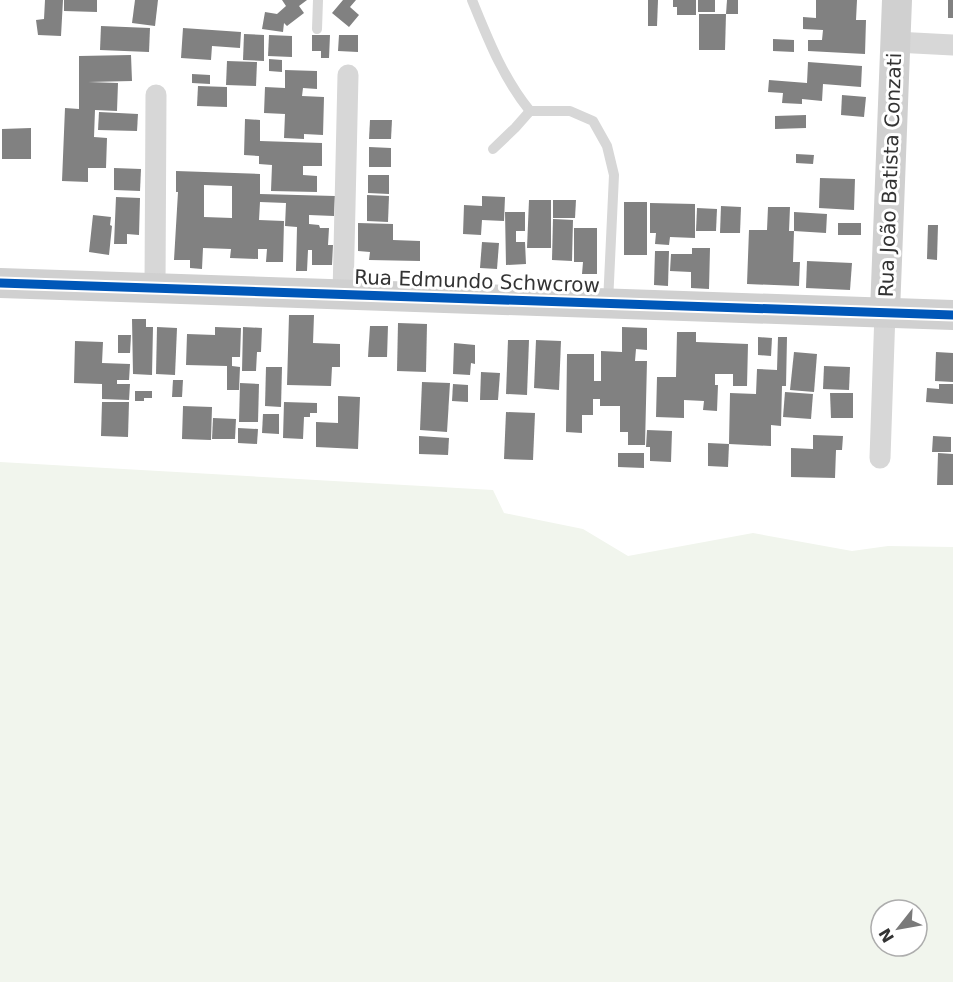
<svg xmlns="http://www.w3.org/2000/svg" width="953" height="982" font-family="'DejaVu Sans',sans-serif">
<rect width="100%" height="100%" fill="#fff"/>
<path fill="#f1f5ed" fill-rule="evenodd" d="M0 462 493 490 504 513 583 529 628 556 753 533 852 551 888 546 953 547V982H0ZM881 910H917V946H881Z"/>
<g fill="#818181" fill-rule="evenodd">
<path d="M45 0H63L61 36 38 35 36 20 44 19Z"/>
<path d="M64 0H97V12L64 11Z"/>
<path d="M135 0H158L155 26 132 23Z"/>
<path d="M282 0H307L299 6 304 13 287 26 284 23 283 32 262 29 265 12 277 14 286 6Z"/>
<path d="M343 0H356L350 7 359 15 349 27 332 13Z"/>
<path d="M648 0H658L657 26H648Z"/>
<path d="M673 0H696V15H677V7H673Z"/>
<rect x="698" y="0" width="17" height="12"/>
<path d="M727 0H738V14H726Z"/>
<path d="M816 0H857L856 20H866L865 54 808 51V40H822L823 30 803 29V17L816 18Z"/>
<rect x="948" y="0" width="5" height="18"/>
<path d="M699 14H726L725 50H699Z"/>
<path d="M101 26 150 28 149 52 100 50Z"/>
<path d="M183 28 241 32 240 48 212 46 211 60 181 58Z"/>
<path d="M244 34 264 35V61L243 60Z"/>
<path d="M269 35 292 36V57L268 56Z"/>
<path d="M312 35H330L329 58H321V51H312Z"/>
<path d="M339 35H358V52L338 51Z"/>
<path d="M773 39 794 40V52L773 51Z"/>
<path d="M131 55 132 81 88 82 118 83 117 111 95 110 94 137 107 138 106 168H88V182L62 181 65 108 79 109V56Z"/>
<path d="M269 59 282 60V72L269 71Z"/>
<path d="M227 61 257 62 256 86 226 85Z"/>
<path d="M808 62 862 66 861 87 823 84 822 101 802 99V104L782 103 783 93 768 92 769 80 807 83Z"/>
<path d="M285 70 317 71V89L303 88 302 96 324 97 323 135 304 134V139L284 138 285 114 264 113 265 87 285 88Z"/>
<path d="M192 74 210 75V84L192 83Z"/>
<path d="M198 86 227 87V107L197 106Z"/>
<path d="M842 95 866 97 864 117 841 115Z"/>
<path d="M99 112 138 114 137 131 98 130Z"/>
<path d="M806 115V128L775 129V116Z"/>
<path d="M245 119 260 120V141L322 143V166H303V175L317 176V192L271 191 272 165 259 164V156L244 155Z"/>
<path d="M370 120H392L391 139H369Z"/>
<path d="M31 128V159H2V129Z"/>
<path d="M369 147 391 148V167H369Z"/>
<path d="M796 154 814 155 813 164 796 163Z"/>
<path d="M114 168 141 169 140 191 114 190Z"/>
<path d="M176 171 260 174V194L335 196 334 216 309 215V224L319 225 320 228H329L328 245H333L332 265H312V250H308L307 271H296L297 227 285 226 286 203 260 202 259 220 284 221 283 262H266L267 249H258V259L230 258 231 249 203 248 202 269 190 268V260H174L178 192H176ZM204 185 232 186V218L204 217Z"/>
<path d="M368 175H389V194L368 193Z"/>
<path d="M820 178 855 179 854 210 819 208Z"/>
<path d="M367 195 389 196 388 222 367 221Z"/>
<path d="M482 196 505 197 504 221 482 220 481 235 463 234 464 205 482 206Z"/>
<path d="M116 197 140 198 139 235 127 234V244H114Z"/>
<path d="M529 200H551V248H527Z"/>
<path d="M553 200H576L575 218H553Z"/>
<rect x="624" y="202" width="23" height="53"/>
<path d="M650 203 695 204V238L670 237 669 245 655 244 656 233H650Z"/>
<path d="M721 206 741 207 740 233H720Z"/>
<path d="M768 207H790L789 231H794V212L827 214 826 233 794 231 793 262H800L799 286 747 284 749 230H767Z"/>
<path d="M697 208 717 209 716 231H696Z"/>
<path d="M505 212H525V231H516V242H525L526 264 506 265Z"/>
<path d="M93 215 111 217 110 225 112 226 109 255 89 252Z"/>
<path d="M553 219 573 220 572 261 552 260Z"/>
<path d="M358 223 393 224V240L420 241V261L369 260 370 252 358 251Z"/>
<rect x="838" y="223" width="23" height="12"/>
<path d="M928 225H938L937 260 927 259Z"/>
<path d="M574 228H597V274H582L583 262H574Z"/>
<path d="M482 242 499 243 497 269 480 268Z"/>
<path d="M692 248H710L709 289 691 288V272L670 271 671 254H692Z"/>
<path d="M655 251H669L668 286 654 285Z"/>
<path d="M807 261 852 263 850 290 806 288Z"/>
<path d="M289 315H314L313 343 340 344V367H332L331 386 287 385Z"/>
<path d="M132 319H146V327H153L152 375 133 374Z"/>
<path d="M398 323 427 324 426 372 397 371Z"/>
<path d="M370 326H388L387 357H368Z"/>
<path d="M157 327 177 328 175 375 156 374Z"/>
<path d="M215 327 241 328 240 357H232V366L240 367 239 390H227V366L186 365 187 334 215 335Z"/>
<path d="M243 327 262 328 261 352H257L256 371H242Z"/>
<path d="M622 327 647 328V350L636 349 635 361H647L645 445H628V432H620V406H600V399H593V415H582V433L566 432 567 354H594V381H601V351L622 352Z"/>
<path d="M677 332H696V342L748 344 747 386H733V374H715V385H718L717 411 703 410 704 401 684 400V418L656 417 657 377H676Z"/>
<path d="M118 335H131L130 353H118Z"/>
<path d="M758 337 772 338 771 356 758 355Z"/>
<path d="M778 337H787L786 386H782L781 426 771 425V446L729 444 730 393 756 394 757 369 777 370Z"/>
<path d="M508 340H529L527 395 506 394Z"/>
<path d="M536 340 561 341 559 390 534 388Z"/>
<path d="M75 341 103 342 102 363 130 364 129 380H117V384H130L129 400 102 399V384L74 383Z"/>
<path d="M454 343 475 345V364L471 363 470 375 453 374Z"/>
<path d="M794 352 817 354 814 392 790 390Z"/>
<path d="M936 352 953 353V382L935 381Z"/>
<path d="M824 366 850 367 849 390 823 389Z"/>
<path d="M266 367H282L281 407 265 406Z"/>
<path d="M481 372 500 373 498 400H480Z"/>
<path d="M173 380H183L182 397H172Z"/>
<path d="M422 382 450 383 447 432 420 430Z"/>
<path d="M240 383 259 384 258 422H239Z"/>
<path d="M453 384 468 385V402L452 401Z"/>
<path d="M939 384H953V404L926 402 927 388 939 389Z"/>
<path d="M135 391H152V398H144V401H135Z"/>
<path d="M785 392 813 394 811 419 783 417Z"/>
<path d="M830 393H853V418H831Z"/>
<path d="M338 396 360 397 358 449 316 447V422L338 423Z"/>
<path d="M102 402H129L128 437 101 436Z"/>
<path d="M284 402 317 403V413H310V417H304L303 439 283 438Z"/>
<path d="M183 406 212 407 211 440 182 439Z"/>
<path d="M506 412 535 413 533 460 504 459Z"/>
<path d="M263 414H279V434L262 433Z"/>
<path d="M213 418 236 419 235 439H212Z"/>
<path d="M238 428 258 429 257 444 238 443Z"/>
<path d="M647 430 672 431 671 462 650 461V447H646Z"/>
<path d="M813 435 843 436 842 450H836L835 478 791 477V448L813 449Z"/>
<path d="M419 436 449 438 448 455 419 454Z"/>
<path d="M933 436 951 437V452H932Z"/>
<path d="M708 443 729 444 728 467 708 466Z"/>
<path d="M618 453H644V468L618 467Z"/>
<path d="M938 453 953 454V485H937Z"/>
</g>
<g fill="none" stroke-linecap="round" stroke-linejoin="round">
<g stroke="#d7d7d7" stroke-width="10">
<path d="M472 0C488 39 503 78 530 111H570L593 121 607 146 614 175 608 303"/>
<path d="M317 29 318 0"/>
<path d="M493 149 515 128 530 111"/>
</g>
<g stroke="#d7d7d7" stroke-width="21">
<path d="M895 42 953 45"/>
<path d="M155 288 156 95"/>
<path d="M343 294 348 75"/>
<path d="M880 458 885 312"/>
</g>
<g stroke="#d0d0d0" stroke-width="30">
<path d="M0 283 953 315"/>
<path d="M885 312 897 0"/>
</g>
<g stroke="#fff" stroke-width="13">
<path id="cycleway" d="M0 283 953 315"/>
</g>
<use href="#cycleway" stroke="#0057b8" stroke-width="9"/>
</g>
<g text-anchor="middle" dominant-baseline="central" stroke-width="6" stroke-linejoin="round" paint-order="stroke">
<g font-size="20" fill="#333" stroke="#fff">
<text transform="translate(890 175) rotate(-88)">Rua João Batista Conzati</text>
<text transform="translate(477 281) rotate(2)">Rua Edmundo Schwcrow</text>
</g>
</g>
<g transform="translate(899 928) rotate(239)"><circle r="28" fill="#ffffff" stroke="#adadad" stroke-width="1.5"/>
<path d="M0-4.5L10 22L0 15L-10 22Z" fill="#7a7a7a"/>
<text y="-9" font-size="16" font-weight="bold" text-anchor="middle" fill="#333333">N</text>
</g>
</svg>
